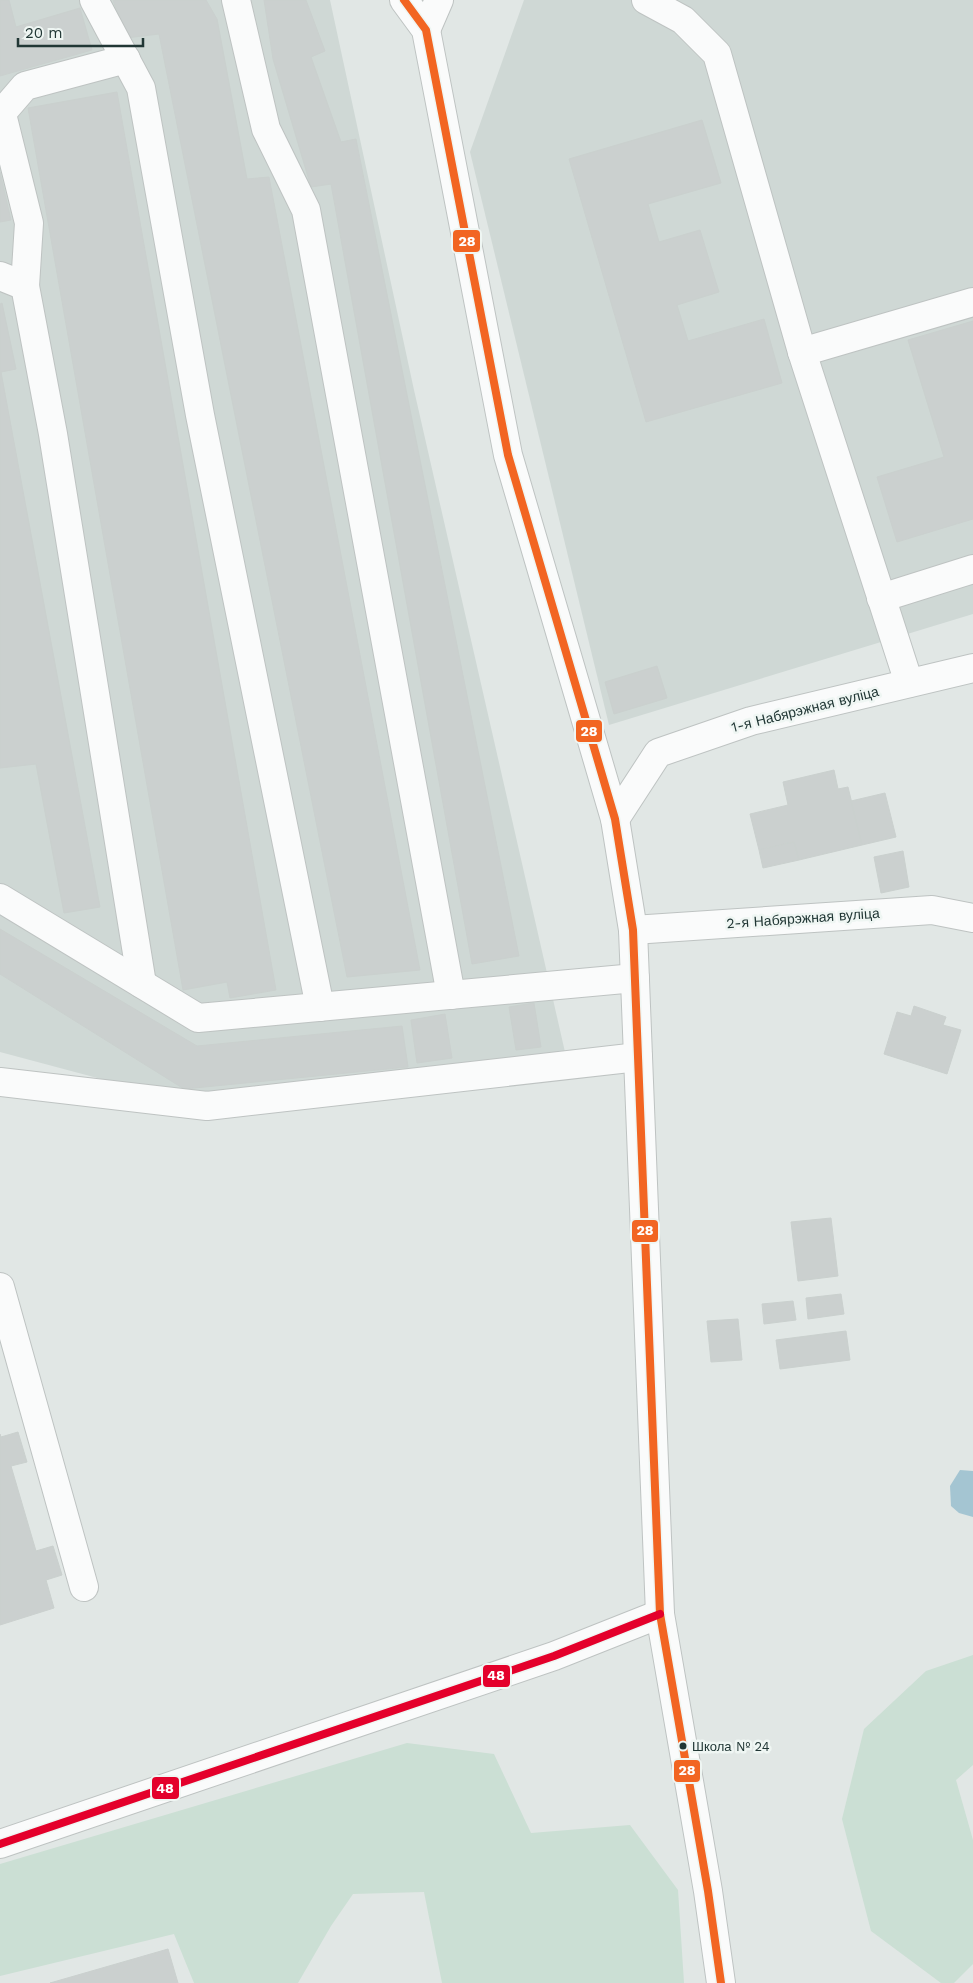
<svg xmlns="http://www.w3.org/2000/svg" width="973" height="1983" font-family="'Work Sans',sans-serif">
<rect width="100%" height="100%" fill="#e1e7e5"/>
<g fill="#cfd8d5">
<path d="M0 0H330L414 390 565 1052 176 1099 0 1052Z"/>
<path d="M524 0H973V614L609 725 470 152Z"/>
</g>
<g fill="#cbdfd4">
<path d="M973 1655V1765L956 1780 973 1840V1964L954 1983H941L871 1931 842 1819 864 1729 926 1671Z"/>
<path d="M407 1743 494 1754 531 1833 630 1825 678 1890 684 1983H442L424 1892 353 1894 331 1926 298 1983H194L174 1934 0 1976V1864Z"/>
</g>
<path fill="#a4c5d2" d="M960 1470 973 1471V1517L959 1513 951 1506 950 1486Z"/>
<g fill="#cbd0cf" stroke="#cad0ce">
<path d="M0 0H9L16 27 80 8 92 50 0 76Z"/>
<path d="M113 0H206L217 19 247 179 269 177 420 970 347 977 159 34 126 38Z"/>
<path d="M264 0H306L325 51 311 57 341 142 356 139 519 956 472 964 331 184 311 187 273 59Z"/>
<path d="M117 92 276 990 230 998 227 982 183 990 28 108Z"/>
<path d="M702 120 721 183 648 204 659 242 700 230 719 292 677 305 688 341 764 319 782 383 646 422 569 159Z"/>
<path d="M0 172 11 220 0 222Z"/>
<path d="M2 303 16 369 1 372 100 907 64 913 36 764 0 768V304Z"/>
<path d="M973 321V519L897 542 877 477 944 457 908 340Z"/>
<path d="M657 666 667 698 614 714 605 682Z"/>
<path d="M834 770 838 789 848 787 862 845 799 860 794 842 759 850 750 814 788 805 783 782Z"/>
<path d="M885 793 896 837 862 845 851 801Z"/>
<path d="M794 842 799 860 763 868 759 850Z"/>
<path d="M903 851 909 887 881 893 874 857Z"/>
<path d="M0 929 197 1046 402 1026 408 1067 184 1089 0 974Z"/>
<path d="M534 1003 541 1047 516 1050 509 1007Z"/>
<path d="M914 1006 946 1017 943 1025 961 1030 947 1074 884 1054 897 1012 911 1016Z"/>
<path d="M445 1014 452 1058 417 1063 411 1020Z"/>
<path d="M831 1218 838 1276 798 1281 791 1222Z"/>
<path d="M841 1294 844 1314 808 1319 806 1298Z"/>
<path d="M793 1301 796 1320 764 1324 762 1304Z"/>
<path d="M738 1319 742 1360 711 1362 707 1321Z"/>
<path d="M846 1331 850 1360 780 1369 776 1340Z"/>
<path d="M18 1432 27 1462 11 1466 36 1551 53 1546 62 1575 46 1580 54 1608 0 1625V1434L1 1437Z"/>
<path d="M168 1949 178 1983H50Z"/>
</g>
<g fill="none" stroke-linecap="round" stroke-linejoin="round">
<g stroke="#bec3c2" stroke-width="30">
<g id="minor">
<path d="M94 0 141 88 200 415 320 1007"/>
<path d="M236 0 266 129 306 210 451 995"/>
<path d="M404 0 426 30 508 455 615 819 633 930 660 1614 708 1891 721 1983"/>
<path d="M646 0 683 20 717 54 802 352 909 683"/>
<path d="M426 30 439 0"/>
<path d="M2 114 29 223 25 286"/>
<path d="M0 115 25 86 126 59"/>
<path d="M0 276 25 286 53 434 142 984"/>
<path d="M802 352 973 302"/>
<path d="M881 598 973 569"/>
<path d="M615 819 658 753 751 721 973 668"/>
<path d="M0 898 198 1018 635 978"/>
<path d="M633 930 932 910 973 918"/>
<path d="M0 1082 207 1106 638 1057"/>
<path d="M0 1287 84 1587"/>
<path d="M0 1844 554 1656 660 1614"/>
</g>
</g>
<use href="#minor" stroke="#fafbfb" stroke-width="28"/>
<g stroke="#eff6f3" stroke-width="11">
<path id="bus-1" d="M404 0 426 30 508 455 615 819 633 930 660 1614 708 1891 721 1983"/>
</g>
<g stroke="#eff6f3" stroke-width="11">
<path id="bus-2" d="M0 1844 554 1656 660 1614"/>
</g>
<use href="#bus-1" stroke="#f26522" stroke-width="8"/>
<use href="#bus-2" stroke="#e4002b" stroke-width="8"/>
</g>
<circle fill="#213735" stroke="#eff6f3" stroke-width="2" cx="683" cy="1746" r="4.5"/>
<g text-anchor="middle" dominant-baseline="central" stroke-width="5" stroke-linejoin="round" paint-order="stroke">
<g font-size="13" fill="#213735" stroke="#eff6f3" text-anchor="start">
<text x="692" y="1746">Школа № 24</text>
</g>
<g font-size="14" fill="#213735" stroke="#eff6f3">
<text transform="translate(805 709) rotate(-14)">1-я Набярэжная вуліца</text>
<text transform="translate(803 918) rotate(-4)">2-я Набярэжная вуліца</text>
</g>
</g>
<g stroke="#eff6f3" stroke-width="2">
<rect x="452" y="229" width="29" height="24" rx="5" fill="#f26522"/>
<rect x="575" y="719" width="28" height="24" rx="5" fill="#f26522"/>
<rect x="631" y="1219" width="28" height="24" rx="5" fill="#f26522"/>
<rect x="482" y="1664" width="29" height="24" rx="5" fill="#e4002b"/>
<rect x="673" y="1759" width="28" height="24" rx="5" fill="#f26522"/>
<rect x="151" y="1776" width="29" height="24" rx="5" fill="#e4002b"/>
</g>
<g font-size="14" text-anchor="middle" font-weight="bold" fill="#fff">
<text x="467" y="246">28</text>
<text x="589" y="736">28</text>
<text x="645" y="1235">28</text>
<text x="496" y="1680">48</text>
<text x="687" y="1775">28</text>
<text x="165" y="1793">48</text>
</g>
<path d="M18 38v8h125v-8" fill="none" stroke="#213735" stroke-width="2.5"/>
<text x="25" y="38" font-size="15" fill="#213735" stroke="#eff6f3" stroke-width="4" paint-order="stroke">20 m</text>
</svg>
